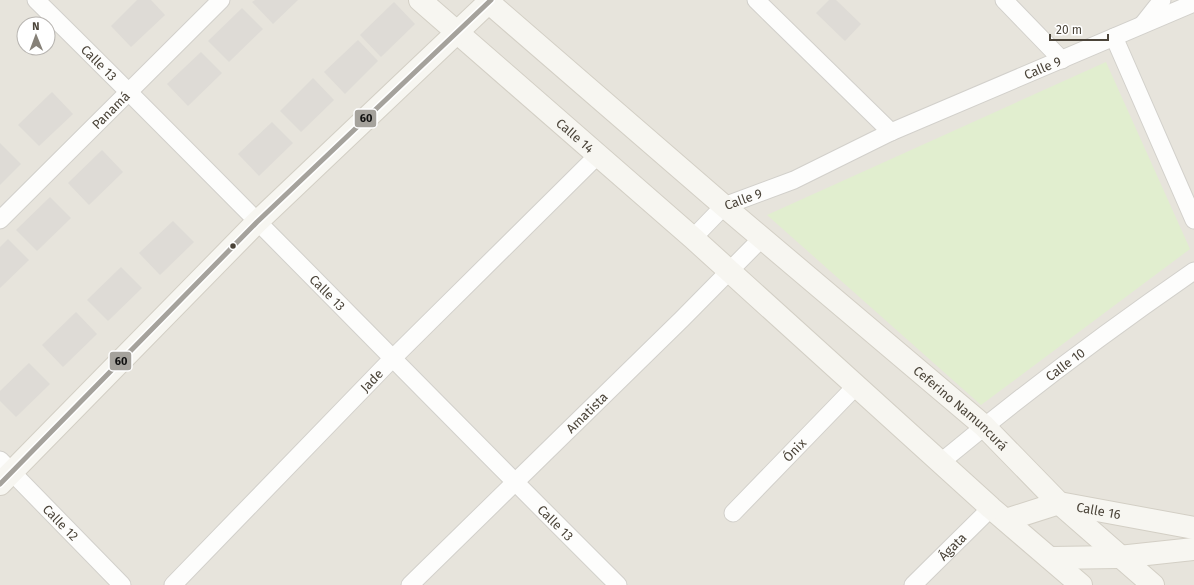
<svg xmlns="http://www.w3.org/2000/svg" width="1194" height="585" font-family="'Fira Sans',sans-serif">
<rect width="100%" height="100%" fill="#f4f2ee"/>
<path fill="#e7e4dc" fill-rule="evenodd" d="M0 0H1194V585H0ZM24 24H48V48H24Z"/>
<path fill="#e1eecf" d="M1106 62 1190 249 981 405 767 215Z"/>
<g fill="#dedbd6">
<path d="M137 0H151L165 15 131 47 111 26Z"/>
<path d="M255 0H298L273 24 252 2Z"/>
<path d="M829 0H836L861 24 845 41 816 13Z"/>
<path d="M394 2 415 24 381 57 360 35Z"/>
<path d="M242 8 263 29 229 62 208 41Z"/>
<path d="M358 40 378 61 345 94 324 72Z"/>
<path d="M201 52 222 73 188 106 167 84Z"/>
<path d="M313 78 334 100 301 132 280 111Z"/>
<path d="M52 92 73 114 39 146 18 125Z"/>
<path d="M272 122 293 143 259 176 238 154Z"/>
<path d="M0 143 21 164 0 185Z"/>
<path d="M102 150 123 172 89 205 68 183Z"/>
<path d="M50 197 71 218 37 251 16 230Z"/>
<path d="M173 221 194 242 160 275 139 253Z"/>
<path d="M8 239 29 260 0 288V247Z"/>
<path d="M121 267 142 288 108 321 87 300Z"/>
<path d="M76 312 97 334 63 367 42 345Z"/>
<path d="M29 363 50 384 16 417 0 401V391Z"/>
</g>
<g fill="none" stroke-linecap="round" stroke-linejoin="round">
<g stroke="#d2d0cb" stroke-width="19">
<g id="street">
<path id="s1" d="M36 0C232 193 423 391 618 585"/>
<path d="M756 0 891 132"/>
<path d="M1004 0 1062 60"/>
<path d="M1143 24 1162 0"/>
<path d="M1114 37 1194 220"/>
<path id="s2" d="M0 220 221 0"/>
<path id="s3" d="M693 238 724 206 794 180 891 132 1194 3"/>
<path id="s4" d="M0 460 122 585"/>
<path id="s5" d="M941 462C1022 395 1107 331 1194 271"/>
<path id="s6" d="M733 513 856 386"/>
<path id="s7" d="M173 585 392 359 598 155"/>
<path id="s8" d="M410 585 682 319 762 238"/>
<path id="s9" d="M913 585 991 508"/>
</g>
</g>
<g stroke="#d3cfc5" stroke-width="24">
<g id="secondary">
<path id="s10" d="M420 0 693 238 991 508 1081 585"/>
<path id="s11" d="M486 0 724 206 984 426 1059 503 1153 585"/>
<path d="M0 484 257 222 491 0"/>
<path id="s12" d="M1006 520 1059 503 1194 528"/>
<path d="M1050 558 1119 557 1194 549"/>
</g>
</g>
<use href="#street" stroke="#fdfdfc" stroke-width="17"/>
<use href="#secondary" stroke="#f7f6f1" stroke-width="22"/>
<g stroke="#fff" stroke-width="8">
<path id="bus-1" d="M0 484 257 222 491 0"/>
</g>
<use href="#bus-1" stroke="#a5a29c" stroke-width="5"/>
</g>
<circle fill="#4b4439" stroke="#fff" stroke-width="1.5" cx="233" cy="246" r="3.5"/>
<g text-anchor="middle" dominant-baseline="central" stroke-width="3" stroke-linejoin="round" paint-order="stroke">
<g font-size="13" fill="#4b4439" stroke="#fff">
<text stroke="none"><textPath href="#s1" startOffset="89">Calle 13</textPath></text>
<text stroke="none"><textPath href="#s3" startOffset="392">Calle 9</textPath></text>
<text stroke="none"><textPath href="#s2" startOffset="156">Panamá</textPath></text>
<text stroke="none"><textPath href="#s10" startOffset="206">Calle 14</textPath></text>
<text stroke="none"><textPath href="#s3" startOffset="65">Calle 9</textPath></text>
<text stroke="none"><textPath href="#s1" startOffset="413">Calle 13</textPath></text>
<text stroke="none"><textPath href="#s5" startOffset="158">Calle 10</textPath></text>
<text stroke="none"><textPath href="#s7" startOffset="285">Jade</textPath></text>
<text stroke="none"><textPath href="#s11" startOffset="626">Ceferino Namuncurá</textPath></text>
<text stroke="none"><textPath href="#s8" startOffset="247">Amatista</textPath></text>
<text stroke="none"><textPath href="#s6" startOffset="88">Ónix</textPath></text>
<text stroke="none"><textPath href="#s12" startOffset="96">Calle 16</textPath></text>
<text stroke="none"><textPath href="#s4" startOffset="87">Calle 12</textPath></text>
<text stroke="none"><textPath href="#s1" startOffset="737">Calle 13</textPath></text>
<text stroke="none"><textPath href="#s9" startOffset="55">Ágata</textPath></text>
</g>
</g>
<g stroke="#fff" stroke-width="1.5">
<rect x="354" y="109" width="23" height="19" rx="4" fill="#a5a29c"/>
<rect x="109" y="351" width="23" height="20" rx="4" fill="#a5a29c"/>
</g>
<g font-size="11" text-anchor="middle" font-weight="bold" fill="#111">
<text x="366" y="122">60</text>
<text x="121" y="365">60</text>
</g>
<g transform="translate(36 36) rotate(359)"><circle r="19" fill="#ffffff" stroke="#b7b4b0"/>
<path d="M0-3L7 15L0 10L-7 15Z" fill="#868178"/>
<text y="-6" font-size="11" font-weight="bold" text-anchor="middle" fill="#4b4439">N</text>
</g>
<path d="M1050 34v6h58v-6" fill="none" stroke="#4b4439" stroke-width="2"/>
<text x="1056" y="34" font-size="12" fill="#4b4439" stroke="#ffffff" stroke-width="3" paint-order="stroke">20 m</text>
</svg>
